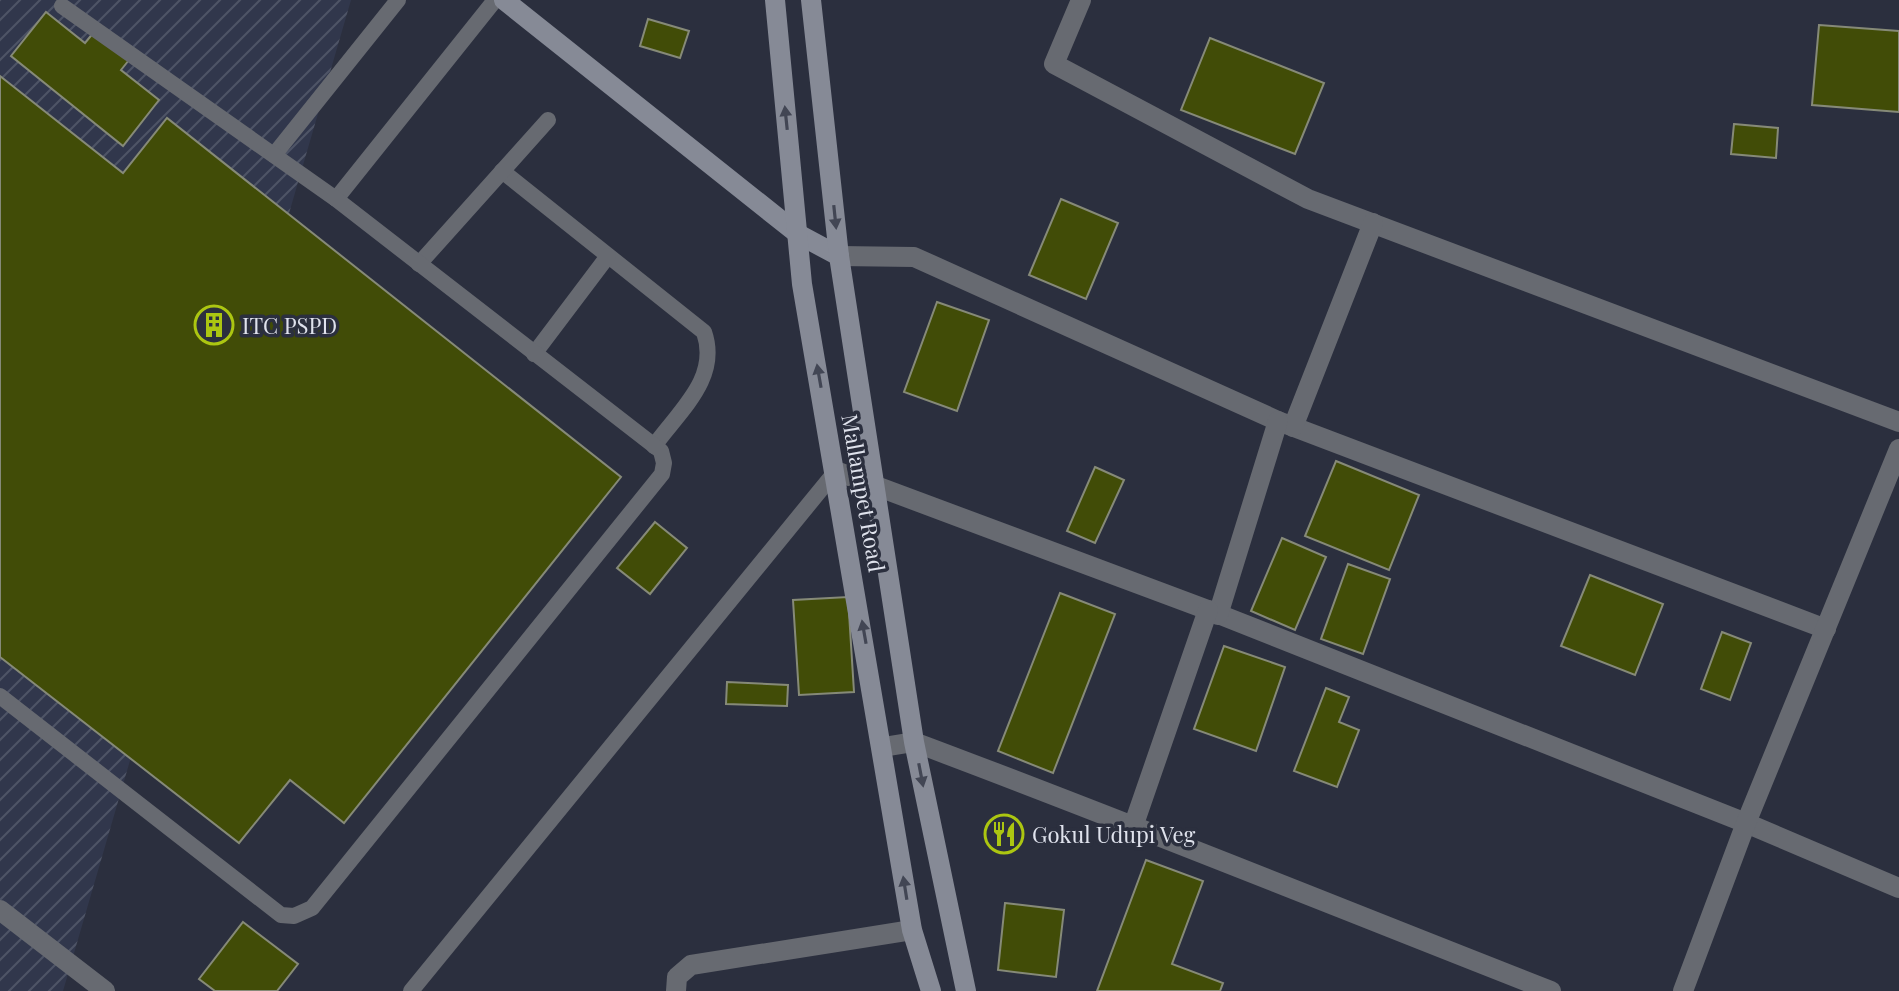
<svg xmlns="http://www.w3.org/2000/svg" width="1899" height="991" font-family="'Playfair Display',serif">
<defs>
<pattern id="industrial-furrows" width="10" height="10" patternUnits="userSpaceOnUse" patternTransform="scale(2)"><rect width="10" height="10" fill="#31374c"/><path d="M-1 1l2-2M0 10L10 0M9 11l2-2" fill="none" stroke="#4e5466"/></pattern>
</defs>
<rect width="100%" height="100%" fill="#2b2f3e"/>
<path fill="url(#industrial-furrows)" d="M0 0H351L63 991H0Z"/>
<g fill="#414c07" stroke="#868a78" stroke-width="2">
<path d="M46 12 85 43 94 32 129 60 121 70 159 100 123 146 11 56Z"/>
<path d="M648 19 689 31 680 58 640 46Z"/>
<path d="M1819 25 1899 31V112L1812 105Z"/>
<path d="M1210 38 1324 83 1295 154 1181 110Z"/>
<path d="M0 76 123 173 167 118 621 477 344 823 290 780 239 843 0 657Z"/>
<path d="M1734 124 1778 128 1776 158 1731 154Z"/>
<path d="M1061 199 1118 223 1086 299 1029 275Z"/>
<path d="M937 302 989 320 957 411 904 392Z"/>
<path d="M1336 461 1419 495 1389 570 1305 536Z"/>
<path d="M1095 467 1124 480 1095 543 1067 531Z"/>
<path d="M655 522 687 548 650 594 617 568Z"/>
<path d="M1282 538 1326 557 1295 630 1251 611Z"/>
<path d="M1348 564 1390 579 1363 654 1321 639Z"/>
<path d="M1590 575 1663 604 1635 675 1561 646Z"/>
<path d="M1060 593 1115 614 1053 773 998 751Z"/>
<path d="M848 597 854 692 799 695 793 600Z"/>
<path d="M1722 632 1751 643 1730 700 1701 689Z"/>
<path d="M1224 646 1285 667 1256 751 1194 729Z"/>
<path d="M727 682 788 685 787 706 726 704Z"/>
<path d="M1326 688 1349 697 1339 722 1359 730 1337 787 1294 771Z"/>
<path d="M1146 860 1203 881 1172 964 1223 983 1220 991H1097Z"/>
<path d="M1005 903 1064 910 1056 977 998 970Z"/>
<path d="M243 922 298 964 277 991H215L199 979Z"/>
</g>
<g fill="none" stroke-linecap="round" stroke-linejoin="round">
<g stroke="#676a71" stroke-width="16">
<path d="M274 155 398 0"/>
<path d="M502 171 704 332C720 378 680 410 654 446"/>
<path d="M336 199 495 0"/>
<path d="M419 264 548 120"/>
<path d="M534 354 608 256"/>
<path d="M0 696 281 915 294 916 312 908 662 474 664 463 661 451 336 199 62 6"/>
<path d="M411 991 836 471"/>
</g>
<g stroke="#676a71" stroke-width="20">
<path d="M1081 0 1054 64 1308 199 1899 422"/>
<path d="M839 256 914 257 1278 421 1826 629"/>
<path d="M1293 427 1373 223"/>
<path d="M836 471 1208 610 1746 823 1899 888"/>
<path d="M1218 615 1278 421"/>
<path d="M883 747 914 742C1128 822 1339 908 1551 991"/>
<path d="M1134 824 1208 610"/>
<path d="M0 910 105 991"/>
<path d="M676 991 677 977 691 965 912 930"/>
<path d="M1683 991 1746 823 1899 449"/>
</g>
<g stroke="#868a96" stroke-width="20">
<path d="M504 0 798 234 839 256"/>
<path d="M775 0 802 284 912 930 931 991"/>
<path d="M811 0 839 256 914 742 966 991"/>
</g>
</g>
<defs><path id="oneway-solid" d="M-6-.8H1V-3.2L6.5 0L1 3.2V.8H-6Z" transform="scale(2)"/></defs>
<g fill="#424654">
<use href="#oneway-solid" transform="translate(786 118) rotate(-96)"/>
<use href="#oneway-solid" transform="translate(835 217) rotate(84)"/>
<use href="#oneway-solid" transform="translate(819 376) rotate(-100)"/>
<use href="#oneway-solid" transform="translate(864 632) rotate(-100)"/>
<use href="#oneway-solid" transform="translate(921 775) rotate(79)"/>
<use href="#oneway-solid" transform="translate(905 888) rotate(-99)"/>
</g>
<defs>
<g id="building-ring" transform="scale(2)"><circle r="9.5" fill="#2b2f3e" stroke="#acc611" stroke-width="1.5"/><path d="M-4-6H4V6H1V3H-1V6H-4ZM-2.5-4.3h1.7v1.8h-1.7ZM.8-4.3h1.7v1.8H.8ZM-2.5-1h1.7V.8h-1.7ZM.8-1h1.7V.8H.8Z" fill="#acc611"/></g>
<g id="restaurant-ring" transform="scale(2)"><circle r="9.5" fill="#2b2f3e" stroke="#acc611" stroke-width="1.5"/><path d="M-5-6h1v4h1v-4h1v4h1v-4h1v5L-1.5 .5V6h-2V.5L-5-1ZM5-6V6H3V1.5H1.5Q1.5-4 5-6Z" fill="#acc611"/></g>
</defs>
<g fill-rule="evenodd">
<use href="#building-ring" x="214" y="325"/>
<use href="#restaurant-ring" x="1004" y="834"/>
</g>
<g text-anchor="middle" dominant-baseline="central" stroke-width="7" stroke-linejoin="round" paint-order="stroke">
<g font-size="22" fill="#dfe2ec" stroke="#2b2f3e" text-anchor="start">
<text x="242" y="325">ITC PSPD</text>
<text x="1032" y="834">Gokul Udupi Veg</text>
</g>
<g font-size="22" fill="#dfe2ec" stroke="#2b2f3e">
<text transform="translate(864 493) rotate(80)">Mallampet Road</text>
</g>
</g>
</svg>
